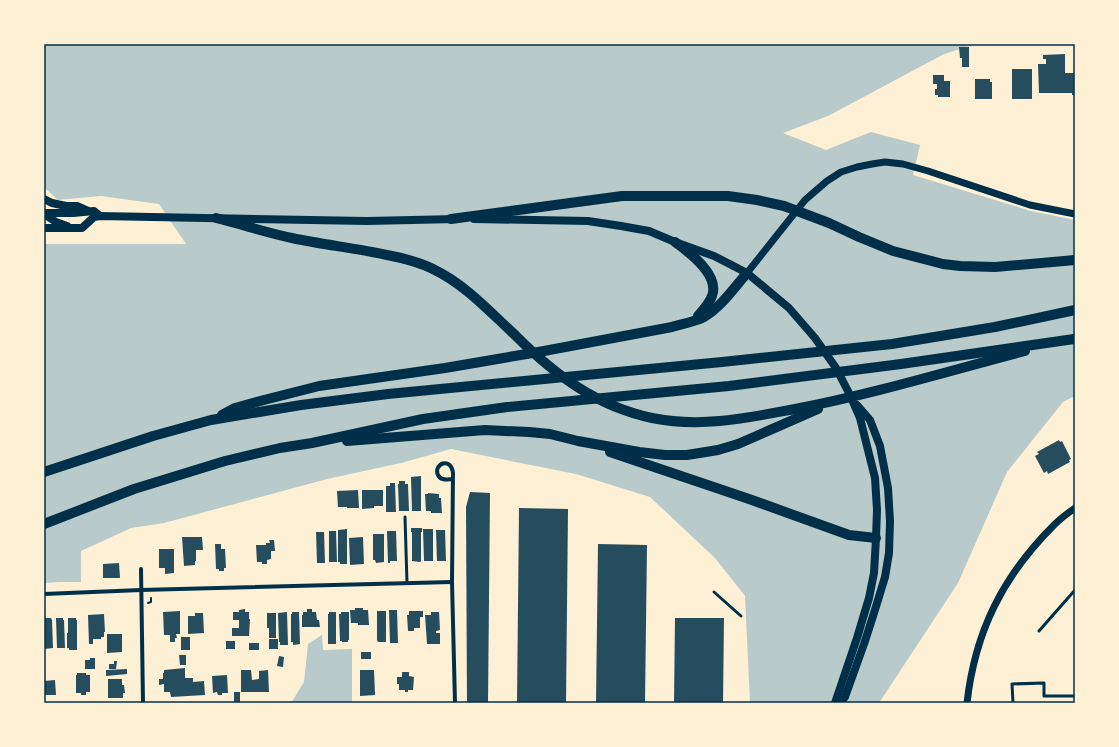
<svg xmlns="http://www.w3.org/2000/svg" width="1119" height="747" font-family="'Noto Serif',serif">
<rect width="100%" height="100%" fill="#fdf0d5"/>
<g fill="#b9caca">
<path d="M44 44H976L944 54 828 116 783 133 826 150 871 132 920 145 913 175 1031 211 1075 220V396L1063 402 1007 472 958 583 879 703H750L745 596 715 558 650 497 576 474 451 449 401 463 327 479 164 523 131 528 81 551V582H59L44 583V244H186L159 204 101 196 58 200 44 187Z"/>
<path d="M322 635 323 650 352 649V703H291L304 682 308 644Z"/>
</g>
<g fill="#264d5e">
<path d="M959 47H969V67H962V58H960Z"/>
<path d="M1065 54V73H1075V95H1072V93H1039L1038 64H1046V59H1043V55Z"/>
<rect x="1012" y="69" width="20" height="30"/>
<path d="M933 75H944V81H950V97H938V95H935V89H937V84H933Z"/>
<path d="M975 79H990V82H992V99H975Z"/>
<path d="M1059 440 1060 442 1062 441 1071 459 1069 460 1070 462 1048 474 1047 471 1044 473 1035 456 1039 454 1037 452Z"/>
<path d="M421 476V511H412L411 477Z"/>
<path d="M399 481H405V484H408L409 511H399L398 484H399Z"/>
<path d="M390 483H395L396 512H386V486H390Z"/>
<path d="M358 490 359 508H347V507H338L337 491Z"/>
<path d="M362 490H383V506H374V508L362 509Z"/>
<path d="M470 492 490 493 488 703H467L466 507Z"/>
<path d="M428 493 439 494V498H441L442 513H431V511H426L425 494H428Z"/>
<path d="M519 508 568 509 566 703H517Z"/>
<path d="M411 528H422V532H421V561L420 562 412 561V532H411Z"/>
<path d="M347 529V564H340V562H338V530Z"/>
<path d="M423 529H433V561H424Z"/>
<path d="M436 530H445L446 561H437Z"/>
<path d="M329 531H336L337 562H329Z"/>
<path d="M387 531H396L397 561H390V563H388Z"/>
<path d="M316 532H324L325 563H317Z"/>
<path d="M373 534H384V562L376 563 375 560H373Z"/>
<path d="M182 537H202L203 550H196V561H195V565L184 566Z"/>
<path d="M363 537 364 564 350 565 349 538Z"/>
<path d="M269 540H274L275 551H271V559L267 560V564H262V562H257L256 545H266V543H270Z"/>
<path d="M215 544H221V549H225L226 568H224V571H219V569H216Z"/>
<path d="M598 544 647 545 645 703H596Z"/>
<path d="M159 549H174V573L165 574V568H159Z"/>
<path d="M119 563 120 578H103V564Z"/>
<path d="M355 608H363V610H368L369 625H358V623H351L350 610H355Z"/>
<path d="M245 609V612H249V619H250L249 636H232V628H239V620H233V612H239V610Z"/>
<path d="M307 609H312V612H316L317 620H319L320 627H302V615H303V612H307Z"/>
<path d="M389 610H397L398 643H390Z"/>
<path d="M180 611V634H176L177 638H175V642H170V635H164L163 612Z"/>
<path d="M377 611H386V642H378L377 640Z"/>
<path d="M409 611H423V617H420V628H414V631H408L407 615H409Z"/>
<path d="M287 612 288 645H280V642H279L278 613Z"/>
<path d="M292 612H299L300 644 293 645V642H291V614H292Z"/>
<path d="M329 612H336V644H328V614H329Z"/>
<path d="M341 612H349V640H348V642H342V641H340L339 614H341Z"/>
<path d="M431 612H439L440 630 436 631V633H440V644H427L425 615H431Z"/>
<path d="M195 613H203L204 633 188 634V616H195Z"/>
<path d="M267 613H276V638H269V628H267Z"/>
<path d="M104 614 105 632H104V637H101V639H93V644H89L88 615Z"/>
<path d="M44 618H51L52 620 53 648 44 649Z"/>
<path d="M56 618H63V620H64L65 648H57Z"/>
<path d="M68 618H76V620H77V650H69V648H67V633H68Z"/>
<path d="M675 618H724L723 703H674Z"/>
<path d="M107 634H122V652L107 653Z"/>
<rect x="181" y="637" width="9" height="13"/>
<rect x="269" y="639" width="9" height="10"/>
<rect x="226" y="641" width="9" height="8"/>
<rect x="249" y="643" width="10" height="7"/>
<rect x="361" y="652" width="10" height="7"/>
<path d="M179 655H186V665H180Z"/>
<path d="M279 656 284 657 283 667 277 666Z"/>
<path d="M90 658H95V669H85V660H90Z"/>
<path d="M114 661H117L116 669H109V664H114Z"/>
<path d="M185 668V678H193V682L204 681 205 695 171 697 170 692H164V684L159 685V679H163V673H164V670Z"/>
<path d="M127 669V674L106 676V670Z"/>
<path d="M241 670H251L252 680 259 679V671L268 670 269 692H241Z"/>
<path d="M360 670H374L375 695 360 696Z"/>
<path d="M402 672H409V676L414 677 413 690H408V692H405V690H399V684H397V677H402Z"/>
<path d="M77 673H86V675H90V692H86V695H81V693H76V675H77Z"/>
<path d="M227 675 228 693H222V695H218L217 692 213 693 212 676Z"/>
<path d="M108 679H122V685H124L125 693H123V698H108Z"/>
<path d="M55 680 56 695H44V681Z"/>
<rect x="234" y="692" width="6" height="10"/>
</g>
<g fill="none" stroke-linecap="round" stroke-linejoin="round">
<path stroke="#003049" stroke-width="2" d="M148 603 151 602V598"/>
<g stroke="#003049" stroke-width="3">
<path d="M405 517 407 583"/>
<path d="M714 592 741 616"/>
<path d="M1039 631 1075 590"/>
<path d="M1013 703 1012 684 1044 683V696H1075"/>
</g>
<g stroke="#003049" stroke-width="4">
<path d="M453 479C450 479 446 480 443 479 441 479 439 477 438 475 433 464 451 456 453 473L452 582 455 703"/>
<path d="M141 569 143 703"/>
<path d="M44 594 141 590 452 582"/>
</g>
<g stroke="#003049" stroke-width="7">
<path d="M747 273 805 200 827 181 841 172 857 167 872 164 885 162 903 164 928 171 1030 205 1075 214"/>
<path d="M967 703C975 631 1003 576 1054 525 1060 519 1068 513 1075 508"/>
</g>
<g stroke="#003049" stroke-width="8">
<path d="M44 199 52 203 66 206H77L88 211"/>
<path d="M44 213H73L94 211 100 216"/>
<path d="M44 214 56 222 67 226"/>
<path d="M474 219 588 221 621 226 649 231 675 242 714 256 747 273 789 308 815 338 836 368 849 393 860 418 875 478 877 510 876 538 874 573 869 598 857 638 835 703"/>
<path d="M44 228H82L94 217 100 216 367 221 457 219"/>
<path d="M840 703 845 697 864 644 874 613 885 577 889 553 890 521 888 488 880 446 870 420 857 405"/>
</g>
<g stroke="#003049" stroke-width="10">
<path d="M216 218C241 224 267 233 292 238 324 245 356 248 387 255 403 258 419 262 433 269 466 285 489 311 515 335 555 375 596 406 652 418 701 428 747 418 795 409 873 394 949 371 1025 351"/>
<path d="M451 219 622 196H728L757 200 784 206 829 223 859 237 893 251 943 264 960 266 995 267 1075 260"/>
<path d="M675 242C689 252 720 275 712 296 709 304 703 310 698 316"/>
<path d="M222 415 235 408 264 400 319 386 445 368 544 351 672 327C682 324 694 322 704 317 721 307 734 288 747 273"/>
<path d="M347 441 485 430 529 432 550 434 578 441 639 452 665 455H687L718 450 738 444 761 434 818 409"/>
<path d="M610 452 749 499 849 535 876 538"/>
<path d="M44 472 153 436 211 420 301 405 388 394 722 362 892 344 995 327 1075 310"/>
<path d="M44 524 134 489 225 461 280 448 312 443 423 419 507 407 729 386 901 364 1074 339"/>
</g>
</g>
<rect width="1119" height="747" fill="none" stroke="#fdf0d5" stroke-width="90"/>
<rect x="45" y="45" width="1029" height="657" fill="none" stroke="#003049" stroke-width="1.5"/>
</svg>
